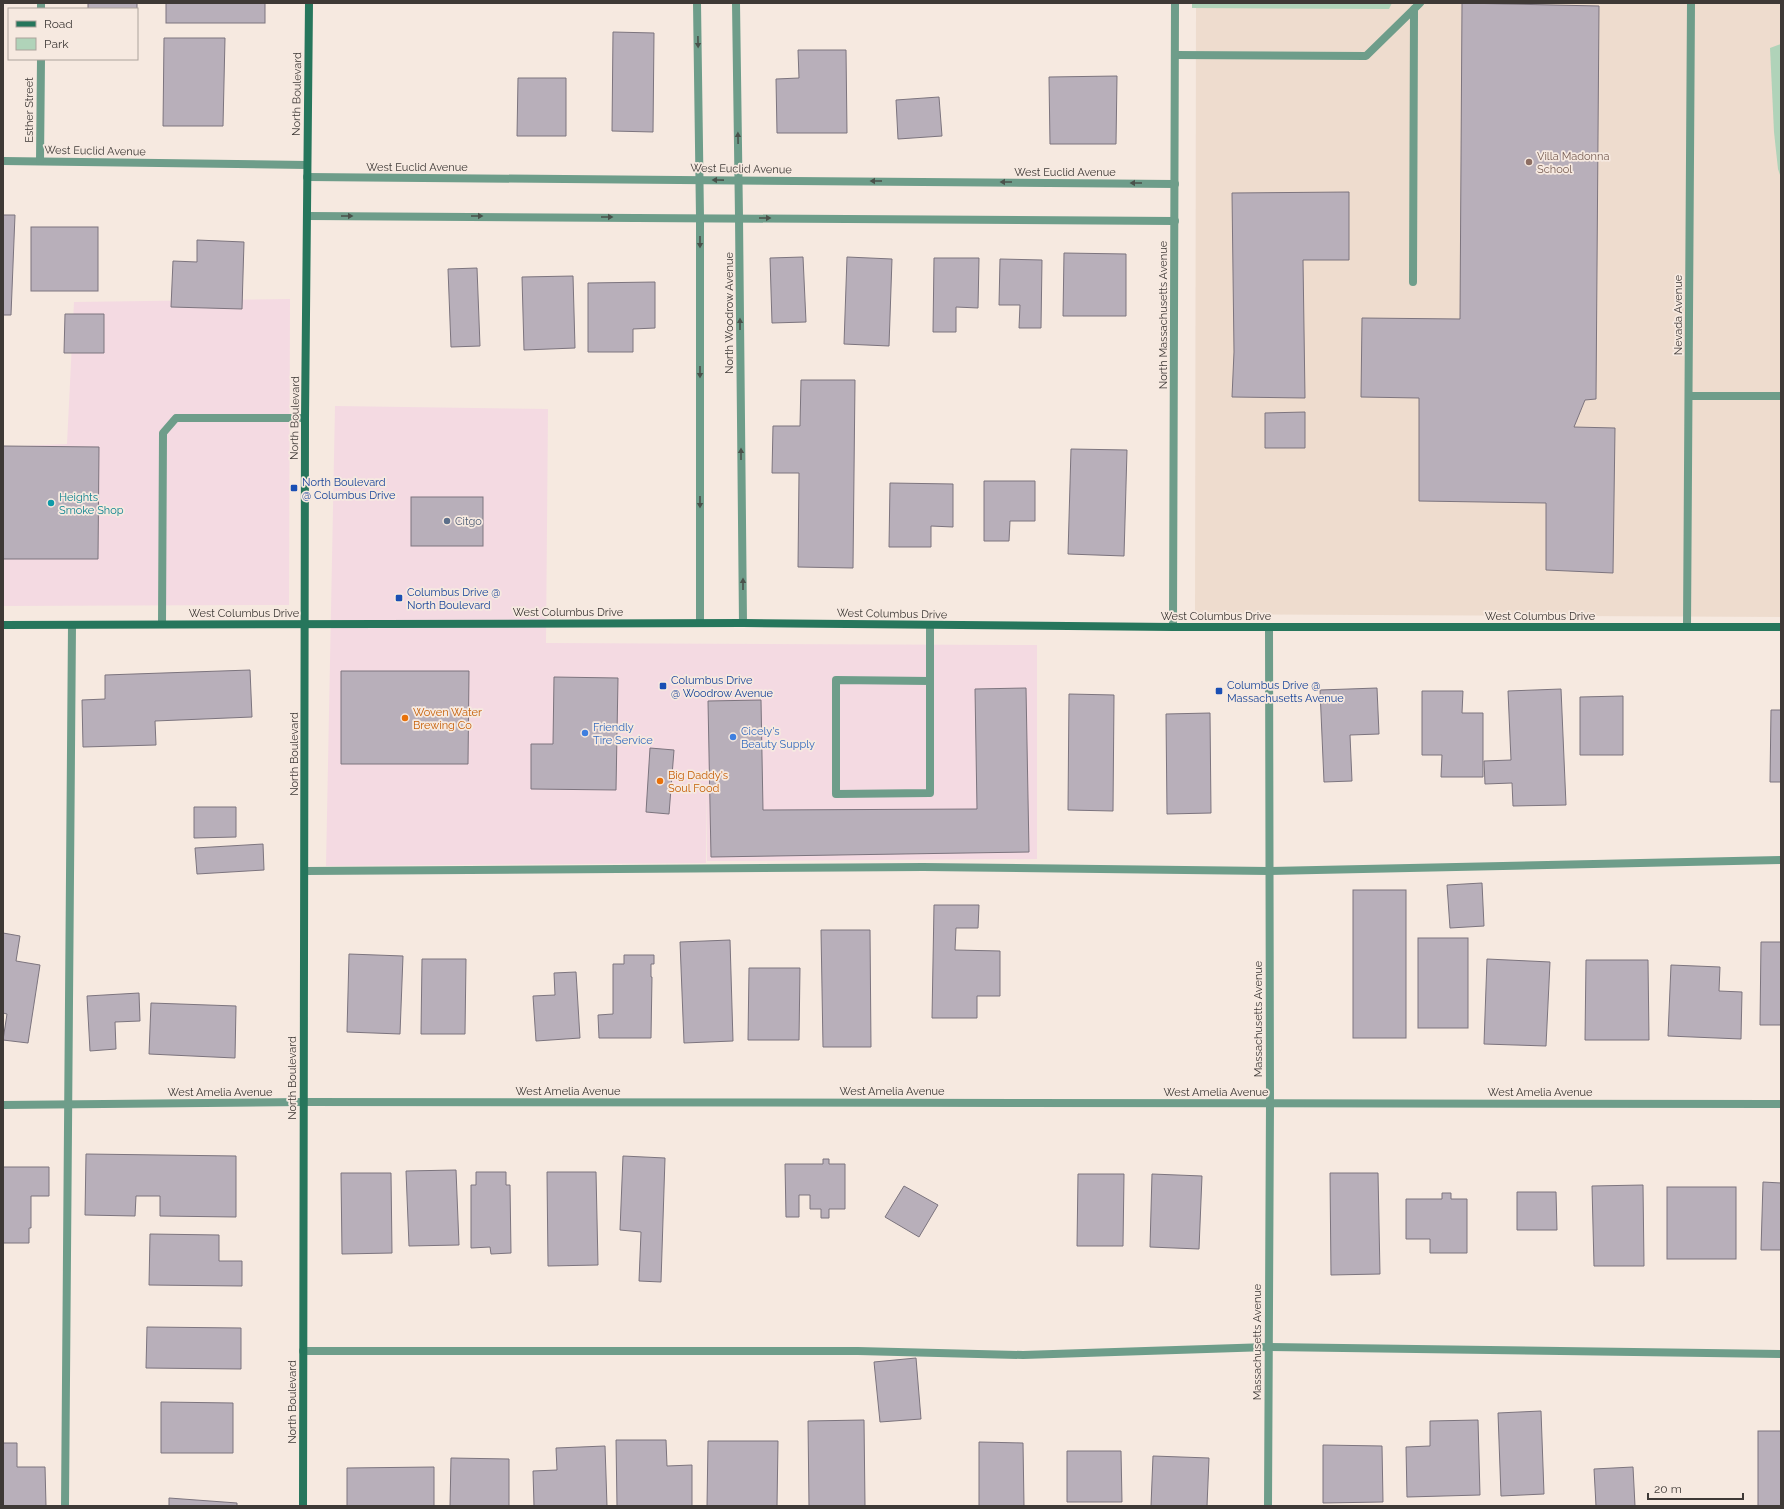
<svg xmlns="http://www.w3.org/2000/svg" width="1784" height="1509" font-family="Raleway,sans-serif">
<rect width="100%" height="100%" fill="#f6e9e0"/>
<g fill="#f4dae2">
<path d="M290 299 289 605 3 606V447L67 444 74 302Z"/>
<path d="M335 406 548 409 546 643 1037 645V859L707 861 706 781V863L326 866Z"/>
</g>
<path fill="#eedcce" d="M1196 3H1781V617L1195 614Z"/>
<g fill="#b0d3b9">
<path d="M1192 3H1392L1389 9 1192 8Z"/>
<path d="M1781 44V178L1778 169 1774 132 1770 48Z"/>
</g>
<g fill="#b8afba" stroke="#7c747e">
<rect x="88" y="3" width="49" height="6"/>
<rect x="166" y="3" width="99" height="20"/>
<path d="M1462 3 1599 6 1596 399 1585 400 1574 427 1615 428 1613 573 1546 570V503L1419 501V398L1361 397 1362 318 1460 319Z"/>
<path d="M613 32 654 33 653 132 612 131Z"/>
<path d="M164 38H225L223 126H163Z"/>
<path d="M798 50H846L847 133H777L776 79 799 78Z"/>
<path d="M1117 76 1116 144H1050L1049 77Z"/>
<path d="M518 78H566V136H517Z"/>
<path d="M939 97 942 136 898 139 896 100Z"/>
<path d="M1349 192V260H1303L1305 398 1232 397 1234 352 1232 193Z"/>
<path d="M3 215H15L11 315H3Z"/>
<rect x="31" y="227" width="67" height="64"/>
<path d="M197 240 244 242 242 309 171 307 173 261 197 262Z"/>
<path d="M1064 253 1126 254V316H1063Z"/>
<path d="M803 257 806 322 772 323 770 258Z"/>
<path d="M847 257 892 259 889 346 844 344Z"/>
<path d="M934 258H979L978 308 956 307V332H933Z"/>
<path d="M1000 259 1042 260 1041 328H1019L1020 305H999Z"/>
<path d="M477 268 480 346 451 347 448 269Z"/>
<path d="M573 276 575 348 524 350 522 277Z"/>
<path d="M655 282V328L633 329V352H588V283Z"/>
<path d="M65 314H104V353H64Z"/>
<path d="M801 380H855L853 568 798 567 799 473H772L773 426H800Z"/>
<path d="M1305 412V448H1265V413Z"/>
<path d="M3 446 99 447 98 559H3Z"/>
<path d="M1071 449 1127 450 1124 556 1068 554Z"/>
<path d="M984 481H1035V521H1010L1009 541H984Z"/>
<path d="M890 483 953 484V527L931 526V547H889Z"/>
<rect x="411" y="497" width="72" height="49"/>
<path d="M250 670 252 717 155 721 156 745 83 747 82 700 105 699V675Z"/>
<path d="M341 671H469L468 764H341Z"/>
<path d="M554 677 618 678 616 790 531 789V744H553Z"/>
<path d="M1026 688 1029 852 711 857 708 701 761 700 763 810 977 809 975 689Z"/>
<path d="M1377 688 1379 734 1350 735 1352 781 1324 782 1320 690Z"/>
<path d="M1561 689 1566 805 1513 806 1512 783 1485 784 1484 761 1511 760 1508 691Z"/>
<path d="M1422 691H1463L1462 713H1483V777H1441L1442 755H1422Z"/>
<path d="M1069 694 1114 695 1113 811 1068 810Z"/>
<path d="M1623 696V755H1580V697Z"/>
<path d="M1771 710H1781V782H1770Z"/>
<path d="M1210 713 1211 813 1167 814 1166 714Z"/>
<path d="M650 748 674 750 669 814 646 812Z"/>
<path d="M194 807H236V837L194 838Z"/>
<path d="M263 844 264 870 197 874 195 848Z"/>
<path d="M1482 883 1484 926 1450 928 1447 885Z"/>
<rect x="1353" y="890" width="53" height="148"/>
<path d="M934 905H979L978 928H956L955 950 1000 951V996H977V1018H932Z"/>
<path d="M821 930H870L871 1047H823Z"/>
<path d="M3 933 20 936 16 961 40 965 28 1043 3 1040 7 1014 3 1013Z"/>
<rect x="1418" y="938" width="50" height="90"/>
<path d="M730 940 733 1041 684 1043 680 942Z"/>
<path d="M1761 942H1781V1025H1760Z"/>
<path d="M349 954 403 956 400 1034 347 1032Z"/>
<path d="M624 955H654V964H651V977H652L651 1038H599L598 1015 613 1014V964H624Z"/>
<path d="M422 959H466L465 1034H421Z"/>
<path d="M1487 959 1550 962 1546 1046 1484 1044Z"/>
<path d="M1586 960H1648L1649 1040H1585Z"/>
<path d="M1671 965 1720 967 1719 991 1742 992 1741 1039 1668 1036Z"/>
<path d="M749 968H800L799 1040H748Z"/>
<path d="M576 972 580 1038 536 1041 533 996 555 995 554 973Z"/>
<path d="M139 993 140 1021 115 1022 116 1049 90 1051 87 996Z"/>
<path d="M151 1003 236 1006 235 1058 149 1054Z"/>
<path d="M86 1154 236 1156V1217L160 1216V1196H136L135 1216 85 1215Z"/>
<path d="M623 1156 665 1158 661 1282 639 1281 641 1232 620 1230Z"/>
<path d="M823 1159H829V1164H845V1209H829V1218H821V1209H810V1195H799V1217H786L785 1164H823Z"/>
<path d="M3 1167H49V1196H31V1228H29V1243H3Z"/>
<path d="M456 1170 459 1245 409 1246 406 1171Z"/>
<path d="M476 1172H506V1185H510L511 1253 491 1254 490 1247 471 1248V1185H476Z"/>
<path d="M547 1172H596L598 1265 548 1266Z"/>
<path d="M341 1173H391L392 1253 342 1254Z"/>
<path d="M1330 1173H1378L1380 1274 1331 1275Z"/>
<path d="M1078 1174H1124L1123 1246H1077Z"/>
<path d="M1152 1174 1202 1176 1199 1249 1150 1247Z"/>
<path d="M1763 1182 1781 1183V1250H1761Z"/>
<path d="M1643 1185 1644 1266H1594L1592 1186Z"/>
<path d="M904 1186 938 1205 919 1237 885 1217Z"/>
<rect x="1667" y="1187" width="69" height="72"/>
<path d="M1517 1192H1556L1557 1230H1517Z"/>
<path d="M1442 1193H1451V1199H1467V1253H1430V1239H1406V1199H1442Z"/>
<path d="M150 1234 219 1235V1261H242V1286L149 1285Z"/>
<path d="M147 1327 241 1328V1369L146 1368Z"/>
<path d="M916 1358 921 1419 880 1422 874 1362Z"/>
<path d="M161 1402 233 1403V1453H161Z"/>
<path d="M1541 1411 1544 1494 1501 1496 1498 1413Z"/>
<path d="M864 1420 865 1506H809L808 1421Z"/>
<path d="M1478 1420 1480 1495 1407 1497 1406 1447 1430 1446V1421Z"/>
<rect x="1758" y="1431" width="23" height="75"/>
<path d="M616 1440H666L667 1466 692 1465V1506H617Z"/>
<path d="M708 1441H778L777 1506H707Z"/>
<path d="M979 1442 1023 1443 1024 1506H979Z"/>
<path d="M3 1443H17V1467H45L46 1506H3Z"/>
<path d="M1323 1445 1382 1446 1383 1502 1323 1503Z"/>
<path d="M605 1446 607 1506H534L533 1471 557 1470 556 1448Z"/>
<path d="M1067 1451H1121L1122 1502H1067Z"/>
<path d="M1153 1456 1209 1458 1207 1506H1151Z"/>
<path d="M451 1458 509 1459V1506H450Z"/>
<path d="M434 1467V1506H347V1468Z"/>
<path d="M1633 1467 1635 1506H1596L1594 1469Z"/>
<path d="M169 1498 237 1503V1506H169Z"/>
</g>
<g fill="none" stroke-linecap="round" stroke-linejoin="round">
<g stroke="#6e9d8a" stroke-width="8">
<path d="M1175 55 1366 56 1414 9"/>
<path d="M1413 282 1414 9 1420 3"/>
<path d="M1689 396H1781"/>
<path d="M162 624 163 433 176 418H305"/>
<path d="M930 625V793L836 794V680L930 681"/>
<path d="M305 871 923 867 1269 871 1781 860"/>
<path d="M303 1351H858L1023 1355 1268 1347 1781 1354"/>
<path d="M65 1506 72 625"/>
</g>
<g stroke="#6e9d8a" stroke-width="8">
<path d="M697 3 700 217V623"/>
<path d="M736 3 739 217 743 623"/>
<path d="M41 9V3"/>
<path d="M3 161 307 165"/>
<path d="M40 161 41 59"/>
<path d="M307 177 1175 184"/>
<path d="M308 216 1175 221"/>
<path d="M1173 627 1175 3"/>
<path d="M1687 627 1691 3"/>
<path d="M3 1105 303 1102 1781 1104"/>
<path d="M1268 1506 1270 1103 1269 627"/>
</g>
<g stroke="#26765c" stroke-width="8">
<path d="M3 625 743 623 1173 627H1781"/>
<path d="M303 1506 305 418 309 3"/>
</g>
</g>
<defs><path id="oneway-solid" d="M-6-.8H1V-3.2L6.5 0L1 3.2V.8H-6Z"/></defs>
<g fill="#4a524b">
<use href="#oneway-solid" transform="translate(698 42) rotate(89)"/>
<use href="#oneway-solid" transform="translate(738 138) rotate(-91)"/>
<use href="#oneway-solid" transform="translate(718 180) rotate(-179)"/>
<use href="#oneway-solid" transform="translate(876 181) rotate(-180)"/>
<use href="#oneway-solid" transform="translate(1006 182) rotate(-180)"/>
<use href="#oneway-solid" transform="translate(1136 183) rotate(-180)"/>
<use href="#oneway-solid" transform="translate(347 216)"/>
<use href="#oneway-solid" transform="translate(477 216)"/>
<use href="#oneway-solid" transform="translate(607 217)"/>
<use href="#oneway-solid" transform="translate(765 218)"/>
<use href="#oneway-solid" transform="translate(700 242) rotate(90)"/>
<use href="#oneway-solid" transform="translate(740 324) rotate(-90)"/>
<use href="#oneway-solid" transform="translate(700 372) rotate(90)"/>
<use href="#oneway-solid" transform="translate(741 454) rotate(-90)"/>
<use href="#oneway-solid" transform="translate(700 502) rotate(90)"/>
<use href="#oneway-solid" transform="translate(743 584) rotate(-90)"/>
</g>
<circle fill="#8d6e63" stroke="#f6e9e0" stroke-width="1.5" cx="1529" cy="162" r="4"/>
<g fill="#1a4fb4" stroke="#f6e9e0" stroke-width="1.5">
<rect x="290" y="484" width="8" height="8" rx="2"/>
<rect x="395" y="594" width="8" height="8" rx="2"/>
<rect x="659" y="682" width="8" height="8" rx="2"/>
<rect x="1215" y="687" width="8" height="8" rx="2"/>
</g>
<circle fill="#0f9aa8" stroke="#f6e9e0" stroke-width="1.5" cx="51" cy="503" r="4"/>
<circle fill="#5c6f8a" stroke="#f6e9e0" stroke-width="1.5" cx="447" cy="521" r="4"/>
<g fill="#e8710a" stroke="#f6e9e0" stroke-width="1.5">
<circle cx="405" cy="718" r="4"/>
<circle cx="660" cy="781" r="4"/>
</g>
<g fill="#3f7fe0" stroke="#f6e9e0" stroke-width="1.5">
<circle cx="585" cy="733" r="4"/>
<circle cx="733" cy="737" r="4"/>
</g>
<g text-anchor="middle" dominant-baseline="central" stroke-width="3.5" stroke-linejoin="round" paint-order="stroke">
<g font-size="11" fill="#3e3936" stroke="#f6e9e0">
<text transform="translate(297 94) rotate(-89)">North Boulevard</text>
<text transform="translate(29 110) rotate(-90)">Esther Street</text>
<text transform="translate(95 151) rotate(1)">West Euclid Avenue</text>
<text x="417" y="167">West Euclid Avenue</text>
<text transform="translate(741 169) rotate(1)">West Euclid Avenue</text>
<text x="1065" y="172">West Euclid Avenue</text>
<text transform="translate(729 313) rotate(-90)">North Woodrow Avenue</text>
<text transform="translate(1163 315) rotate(-90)">North Massachusetts Avenue</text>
<text transform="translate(1678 315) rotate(-90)">Nevada Avenue</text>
<text transform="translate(295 418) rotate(-89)">North Boulevard</text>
<text x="568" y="612">West Columbus Drive</text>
<text x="244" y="613">West Columbus Drive</text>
<text transform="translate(892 614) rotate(1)">West Columbus Drive</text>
<text x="1216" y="616">West Columbus Drive</text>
<text x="1540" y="616">West Columbus Drive</text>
<text transform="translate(294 754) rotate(-90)">North Boulevard</text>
<text transform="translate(1258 1019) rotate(-90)">Massachusetts Avenue</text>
<text transform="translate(292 1078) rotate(-90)">North Boulevard</text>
<text x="568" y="1091">West Amelia Avenue</text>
<text x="892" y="1091">West Amelia Avenue</text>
<text x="220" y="1092">West Amelia Avenue</text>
<text x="1216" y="1092">West Amelia Avenue</text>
<text x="1540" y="1092">West Amelia Avenue</text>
<text transform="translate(1257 1342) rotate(-90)">Massachusetts Avenue</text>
<text transform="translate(292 1402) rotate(-90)">North Boulevard</text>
</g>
<g font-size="11" fill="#785e54" stroke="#f6e9e0" text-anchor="start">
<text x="1537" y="156">Villa Madonna<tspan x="1537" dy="13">School</tspan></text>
</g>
<g font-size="11" fill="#164399" stroke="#f6e9e0" text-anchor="start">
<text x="302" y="482">North Boulevard<tspan x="302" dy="13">@ Columbus Drive</tspan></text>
<text x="407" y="592">Columbus Drive @<tspan x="407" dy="13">North Boulevard</tspan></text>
<text x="671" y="680">Columbus Drive<tspan x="671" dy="13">@ Woodrow Avenue</tspan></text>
<text x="1227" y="685">Columbus Drive @<tspan x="1227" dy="13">Massachusetts Avenue</tspan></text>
</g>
<g font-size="11" fill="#0d838f" stroke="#f6e9e0" text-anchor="start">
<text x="59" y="497">Heights<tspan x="59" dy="13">Smoke Shop</tspan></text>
</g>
<g font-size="11" fill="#4e5e75" stroke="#f6e9e0" text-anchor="start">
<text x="455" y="521">Citgo</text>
</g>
<g font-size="11" fill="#c56008" stroke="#f6e9e0" text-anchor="start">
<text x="413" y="712">Woven Water<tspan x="413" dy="13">Brewing Co</tspan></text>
<text x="668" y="775">Big Daddy's<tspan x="668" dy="13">Soul Food</tspan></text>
</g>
<g font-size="11" fill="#366cbe" stroke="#f6e9e0" text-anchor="start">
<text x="593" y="727">Friendly<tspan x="593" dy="13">Tire Service</tspan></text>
<text x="741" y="731">Cicely's<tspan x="741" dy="13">Beauty Supply</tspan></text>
</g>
</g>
<rect width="1784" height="1509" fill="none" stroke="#3e3936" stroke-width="8"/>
<rect x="8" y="8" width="130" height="52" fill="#f6e9e0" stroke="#aca39c"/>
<rect x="16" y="21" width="20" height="6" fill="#26765c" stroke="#aca39c"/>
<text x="44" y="28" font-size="12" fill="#3e3936">Road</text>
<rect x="16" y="38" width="20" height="12" fill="#b0d3b9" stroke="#aca39c"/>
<text x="44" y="48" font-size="12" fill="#3e3936">Park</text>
<path d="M1648 1493v6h95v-6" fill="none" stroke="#3e3936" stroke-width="2"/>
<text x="1654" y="1493" font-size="12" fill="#3e3936" stroke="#f6e9e0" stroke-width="3" paint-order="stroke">20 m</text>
</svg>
